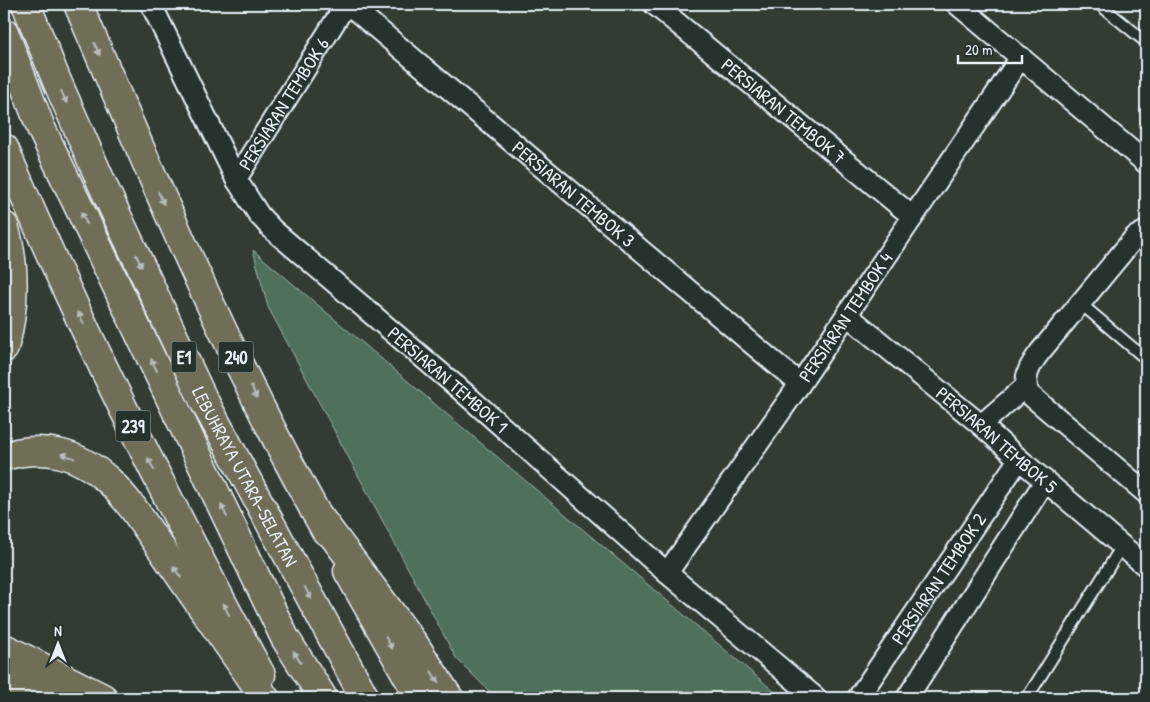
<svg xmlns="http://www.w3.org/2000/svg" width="1150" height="702" font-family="'Patrick Hand',sans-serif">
<rect width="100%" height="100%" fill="#323c33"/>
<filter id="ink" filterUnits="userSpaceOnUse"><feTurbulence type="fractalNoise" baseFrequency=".02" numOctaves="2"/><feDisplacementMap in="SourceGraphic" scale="10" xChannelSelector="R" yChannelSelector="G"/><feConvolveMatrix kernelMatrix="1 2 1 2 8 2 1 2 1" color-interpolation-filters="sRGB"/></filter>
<g filter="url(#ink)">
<path fill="#4f715c" stroke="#9cb1aa" d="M253 250 782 698H496L456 658 268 307Z"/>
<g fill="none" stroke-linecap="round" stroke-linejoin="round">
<g stroke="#e8f1f8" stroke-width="14">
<g id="lane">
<path d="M1099 4 1146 42"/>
<path d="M1080 303 1146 359"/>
<path d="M1027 698 1122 546"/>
</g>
</g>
<g stroke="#e8f1f8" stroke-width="24">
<g id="street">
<path id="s1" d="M151 4 236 179 259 215 273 230 462 391 667 573 816 698"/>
<path id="s2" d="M348 4 800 384"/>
<path id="s3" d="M654 4 913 217"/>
<path d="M957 4 1146 163"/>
<path id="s4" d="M236 179 346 4"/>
<path d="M1146 231 1135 237 1040 352C1030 365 1022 378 1029 394L1146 493"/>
<path id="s5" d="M847 315 981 425 1019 459 1146 566"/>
<path d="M981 425 1026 386"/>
<path id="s6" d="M667 573 800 384 1021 57"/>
<path id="s7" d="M858 698 1019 459"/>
<path d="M907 698 1045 481"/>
</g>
</g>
<g stroke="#e8f1f8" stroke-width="31">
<g id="primary">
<path d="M78 4C154 182 231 362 326 531"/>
<path d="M4 148C80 328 168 503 261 675"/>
<path d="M348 571 420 698"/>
</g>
</g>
<g stroke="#e8f1f8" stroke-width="31">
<g id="highway">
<path id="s8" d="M26 4 56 79 104 188 203 399 365 698"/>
<path d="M4 32 41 128 285 638 323 698"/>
<path d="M4 226C16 264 15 310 4 348"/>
<path d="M4 456C45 445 77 452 109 481 118 489 125 499 133 508L265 698"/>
<path d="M314 510 414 644 449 698"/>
<path d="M4 648 103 698"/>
<path d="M4 678 46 698"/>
</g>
</g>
<use href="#lane" stroke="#26332d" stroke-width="10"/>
<use href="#street" stroke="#26332d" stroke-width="20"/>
<use href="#primary" stroke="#716e59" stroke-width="28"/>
<use href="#highway" stroke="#716e59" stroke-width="28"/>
</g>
<defs><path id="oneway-solid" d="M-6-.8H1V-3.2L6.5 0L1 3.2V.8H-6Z" transform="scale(1.25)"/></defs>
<g fill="#b8bdb8">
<use href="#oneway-solid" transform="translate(97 49) rotate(67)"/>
<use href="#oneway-solid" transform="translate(64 97) rotate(66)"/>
<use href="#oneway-solid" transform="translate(161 198) rotate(66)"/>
<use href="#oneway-solid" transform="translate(84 218) rotate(-115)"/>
<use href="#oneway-solid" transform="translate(139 261) rotate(65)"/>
<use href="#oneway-solid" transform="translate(81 318) rotate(-116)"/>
<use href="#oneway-solid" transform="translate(154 365) rotate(-116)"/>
<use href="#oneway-solid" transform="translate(254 392) rotate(63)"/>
<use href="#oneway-solid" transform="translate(68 456) rotate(-161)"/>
<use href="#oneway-solid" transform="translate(151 464) rotate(-117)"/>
<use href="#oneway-solid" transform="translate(224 511) rotate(-116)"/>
<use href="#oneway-solid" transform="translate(177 572) rotate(-125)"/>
<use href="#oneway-solid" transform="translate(308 593) rotate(62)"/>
<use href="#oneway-solid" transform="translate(226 609) rotate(-117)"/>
<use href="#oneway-solid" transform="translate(389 643) rotate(61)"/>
<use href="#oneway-solid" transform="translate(297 657) rotate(-122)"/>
<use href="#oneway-solid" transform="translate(435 677) rotate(57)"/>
</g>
</g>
<g text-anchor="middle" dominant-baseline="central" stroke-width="4" stroke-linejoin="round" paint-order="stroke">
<g fill="#26332d" stroke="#aeb8bb" stroke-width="1">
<rect x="171.5" y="341.5" width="25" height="31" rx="4"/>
<rect x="218.5" y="341.5" width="35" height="31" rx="4"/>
<rect x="115.5" y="410.5" width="35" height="31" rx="4"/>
</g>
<g font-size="18" font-weight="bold" fill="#e8f1f8">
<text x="184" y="357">E1</text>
<text x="236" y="357">240</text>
<text x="133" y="426">239</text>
</g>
<g font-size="19" fill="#e8f1f8" stroke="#26332d">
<text stroke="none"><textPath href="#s4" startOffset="89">PERSIARAN TEMBOK 6</textPath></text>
<text stroke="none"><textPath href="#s3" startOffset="168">PERSIARAN TEMBOK 7</textPath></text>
<text stroke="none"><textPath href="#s2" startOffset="295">PERSIARAN TEMBOK 3</textPath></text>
<text stroke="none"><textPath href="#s6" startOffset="312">PERSIARAN TEMBOK 4</textPath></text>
<text stroke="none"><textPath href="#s1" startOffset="488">PERSIARAN TEMBOK 1</textPath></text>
<text stroke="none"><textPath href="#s5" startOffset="195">PERSIARAN TEMBOK 5</textPath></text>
<text stroke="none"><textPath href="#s8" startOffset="521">LEBUHRAYA UTARA–SELATAN</textPath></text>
<text stroke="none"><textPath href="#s7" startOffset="144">PERSIARAN TEMBOK 2</textPath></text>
</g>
</g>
<rect width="1150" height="702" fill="none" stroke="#26332d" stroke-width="20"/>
<rect x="10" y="10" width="1130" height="682" fill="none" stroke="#e8f1f8" stroke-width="2" filter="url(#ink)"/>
<g transform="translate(58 644)" stroke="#26332d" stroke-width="4" paint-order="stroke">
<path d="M0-4L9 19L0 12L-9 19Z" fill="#e8f1f8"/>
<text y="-8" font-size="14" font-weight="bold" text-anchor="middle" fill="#e8f1f8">N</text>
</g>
<path d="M958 55v8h64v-8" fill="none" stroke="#e8f1f8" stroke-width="2.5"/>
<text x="965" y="55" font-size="15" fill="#e8f1f8" stroke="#26332d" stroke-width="4" paint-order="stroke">20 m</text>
</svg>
